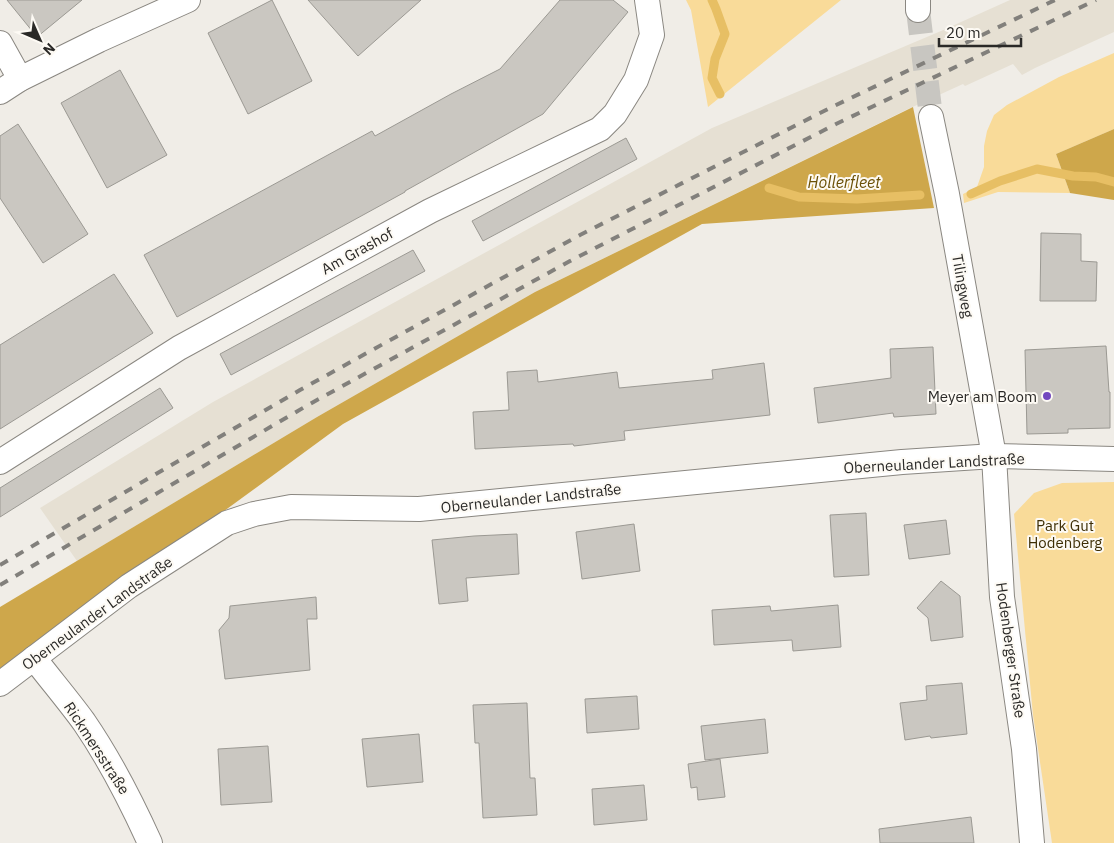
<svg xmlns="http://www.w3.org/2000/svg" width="1114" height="843" font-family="'IBM Plex Sans',sans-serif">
<rect width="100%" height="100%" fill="#f0ede7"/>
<path fill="#e6e0d3" d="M1010 0H1114V32L1035 68 1022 75 1013 64 965 86 963 84 906 110 535 292 317 417 77 561 40 508 213 402 712 128 941 31Z"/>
<g fill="#f9db99">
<path d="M686 0H841L708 107 691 10Z"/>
<path d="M1114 53V129L1056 154 1070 193 998 192 964 203 963 194 977 187 984 167V146L987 131 994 115 1007 105 1059 77Z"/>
<path d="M1114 482V843H1052L1033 715 1014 514 1034 493 1062 483Z"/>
</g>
<g fill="#cea74b">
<path d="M913 107 934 208 702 224 343 424 0 675V607L317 417 535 292Z"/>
<path d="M1114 129V200L1070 193 1056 154Z"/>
</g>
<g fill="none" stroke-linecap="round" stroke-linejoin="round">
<g stroke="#e7bf64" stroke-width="9">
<path d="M712 0 716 9 725 34 715 59 712 78 720 94"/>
<path d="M769 188 799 197 857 199 920 195"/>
<path d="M971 194 1000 181 1037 169 1073 176 1096 177 1114 182"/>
</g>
</g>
<g fill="#cac7c1" stroke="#9b9993">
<path d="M7 0H82L37 37Z"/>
<path d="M272 0 312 81 248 114 208 33Z"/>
<path d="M308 0H421L358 56Z"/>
<path d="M560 0H613L628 12 543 114 405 191V192L177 317 144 255 372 131 375 136 451 94 500 69Z"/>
<path d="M120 70 167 155 107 188 61 103Z"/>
<path d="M18 124 88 234 43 263 0 198V136Z"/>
<path d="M626 138 637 159 483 241 472 221Z"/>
<path d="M1041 233 1081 234V261L1097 262 1096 301H1040Z"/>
<path d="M413 250 425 271 231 375 220 354Z"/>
<path d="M114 274 153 333 0 429V345Z"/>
<path d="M1106 346 1109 392H1110V428L1068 429V433L1027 434 1025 350Z"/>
<path d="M933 347 936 414 894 417 893 413 818 423 814 388 891 378 890 349Z"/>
<path d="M764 363 770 415 624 431 625 440 574 446 573 444 475 449 473 412 509 410 507 372 537 370 538 382 617 372 619 388 713 379 712 370Z"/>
<path d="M160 388 173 408 0 517V488Z"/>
<path d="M866 513 869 575 834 577 830 515Z"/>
<path d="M946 520 950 554 909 559 904 525Z"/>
<path d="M634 524 640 571 582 579 576 532Z"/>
<path d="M517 534 519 574 466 578 468 601 439 604 432 540 474 536Z"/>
<path d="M941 581 960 596 963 637 931 641 928 618 917 608Z"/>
<path d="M316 597 317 619H307L310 670 225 679 219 630 229 618 230 606Z"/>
<path d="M838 605 841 647 793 651 792 640 714 645 712 610 770 606 771 611Z"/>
<path d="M962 683 967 734 931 738 930 736 905 740 900 703 927 700 926 686Z"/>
<path d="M637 696 639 729 587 733 585 699Z"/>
<path d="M527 703 530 778H535L537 815 483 818 479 743H475L473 705Z"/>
<path d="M765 719 768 753 705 760 701 726Z"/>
<path d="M419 734 423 782 367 787 362 739Z"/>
<path d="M268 746 272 802 221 805 218 749Z"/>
<path d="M720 759 725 797 698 800 697 787 691 788 688 764Z"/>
<path d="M644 785 647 820 594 825 592 789Z"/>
<path d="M971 817 974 843H880L879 829Z"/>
</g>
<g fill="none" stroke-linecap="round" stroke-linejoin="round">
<path stroke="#c8c6c1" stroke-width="24" stroke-dasharray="24 12" stroke-linecap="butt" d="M918 10 931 117"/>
<g stroke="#8a8781" stroke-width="26">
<g id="street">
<path d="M918 0V10"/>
<path d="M0 43 20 79"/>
<path d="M0 92 20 79 99 40 188 0"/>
<path d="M931 117 947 194 994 456 1002 597 1024 749 1032 843"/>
<path d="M0 462 179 348 430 211 600 129 615 114 636 80 652 35 647 0"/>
<path d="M34 658C50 679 68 700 84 722 110 760 131 801 150 843"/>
<path d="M0 684 129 586 227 523 254 514 291 507 419 509 902 462 994 456 1114 459"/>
</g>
</g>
<use href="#street" stroke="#fff" stroke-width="24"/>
<g stroke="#82807c" stroke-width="4" stroke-dasharray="9 9" stroke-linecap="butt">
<path d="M0 565 300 390 580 235 830 108 1055 0"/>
<path d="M0 585 308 405 570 261 836 124 1096 0"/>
</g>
</g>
<circle fill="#7247bf" stroke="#fdfaf4" stroke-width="2" cx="1047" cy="396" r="5"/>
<g text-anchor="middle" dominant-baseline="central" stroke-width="4" stroke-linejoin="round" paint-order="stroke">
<g font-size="15" fill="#2a2927" stroke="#fdfaf4">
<text transform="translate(357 251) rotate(-29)">Am Grashof</text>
<text transform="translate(963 286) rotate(80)">Tilingweg</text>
<text transform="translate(934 463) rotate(-3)">Oberneulander Landstraße</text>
<text transform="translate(531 498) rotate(-6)">Oberneulander Landstraße</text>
<text transform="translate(97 613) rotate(-36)">Oberneulander Landstraße</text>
<text transform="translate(1011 650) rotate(82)">Hodenberger Straße</text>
<text transform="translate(97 748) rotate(57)">Rickmersstraße</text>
</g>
<g font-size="15" fill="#2a2927" stroke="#fdfaf4" text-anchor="end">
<text x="1037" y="396">Meyer am Boom</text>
</g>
<g font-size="15" fill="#3e2e05" stroke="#fdfaf4">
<text x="1065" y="525">Park Gut<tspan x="1065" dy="17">Hodenberg</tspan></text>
</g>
<g font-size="16" font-style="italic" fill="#6b5006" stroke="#fdfaf4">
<text x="844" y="182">Hollerfleet</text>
</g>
</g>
<g transform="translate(40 40) rotate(135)" stroke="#fdfaf4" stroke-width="4" paint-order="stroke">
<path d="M0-4L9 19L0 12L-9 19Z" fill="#2a2927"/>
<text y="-8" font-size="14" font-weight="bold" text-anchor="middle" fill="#2a2927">N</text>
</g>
<path d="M939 38v8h82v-8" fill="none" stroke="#2a2927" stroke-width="2.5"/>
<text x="946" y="38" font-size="15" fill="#2a2927" stroke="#fdfaf4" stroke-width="4" paint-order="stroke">20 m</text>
</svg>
